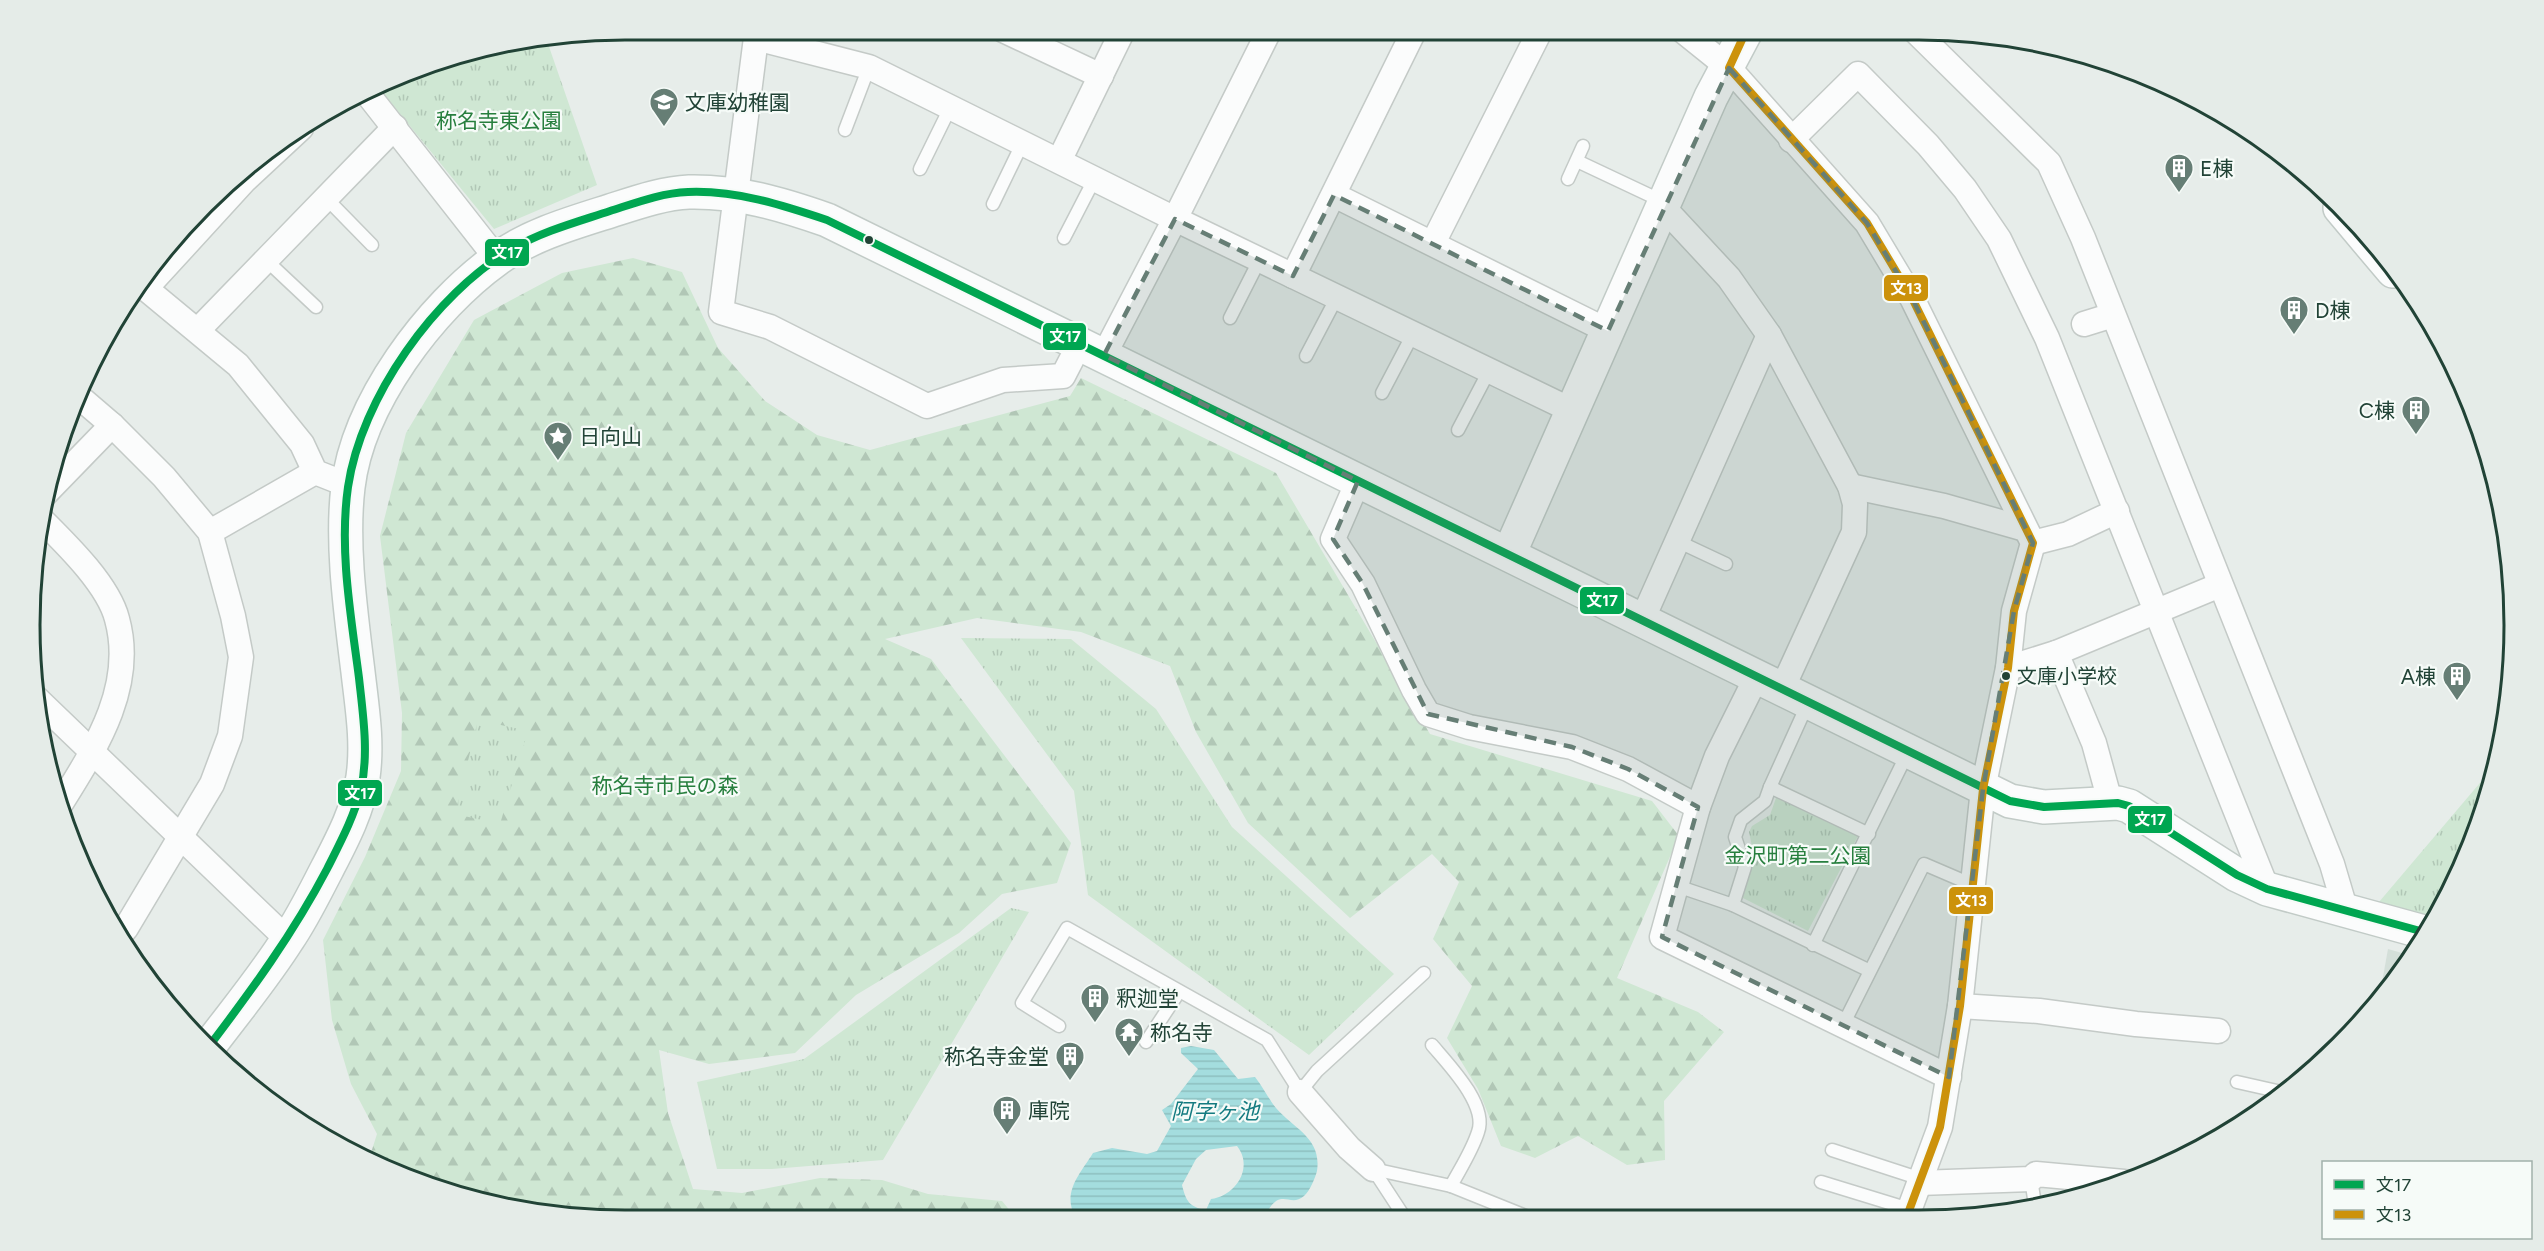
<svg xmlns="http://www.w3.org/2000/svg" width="2544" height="1251" font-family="Figtree,'Noto Sans JP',sans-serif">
<defs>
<pattern id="forest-firs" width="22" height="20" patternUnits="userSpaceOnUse" patternTransform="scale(1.5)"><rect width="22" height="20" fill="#cfe7d3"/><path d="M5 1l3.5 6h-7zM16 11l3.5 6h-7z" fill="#b1c7b6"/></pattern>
<pattern id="park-tufts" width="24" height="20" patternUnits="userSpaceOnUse" patternTransform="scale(1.5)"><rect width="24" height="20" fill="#cfe7d3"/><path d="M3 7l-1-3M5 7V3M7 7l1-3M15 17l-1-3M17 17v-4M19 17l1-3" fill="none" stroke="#b1c7b6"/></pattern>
<pattern id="water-rules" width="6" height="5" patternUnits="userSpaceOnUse" patternTransform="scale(1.5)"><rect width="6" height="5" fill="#a4ddde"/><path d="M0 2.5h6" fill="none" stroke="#8dbfbf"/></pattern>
</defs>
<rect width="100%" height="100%" fill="#e7edea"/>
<path fill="#d4dfd9" d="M2388 949 2409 955 2379 999Z"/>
<path fill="url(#forest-firs)" d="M633 258 682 272 718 348 765 401 817 435 870 450 1070 396 1081 378 1276 473 1430 734 1652 801 1679 836 1617 978 1698 1012 1724 1032 1664 1101 1665 1160 1627 1165 1578 1136 1535 1158 1501 1146 1478 1089 1447 1038 1472 986 1433 939 1459 882 1432 854 1350 918 1248 823 1196 732 1170 666 1081 632 977 618 885 639 931 659 1071 843 1057 883 1002 894 959 933 856 995 795 1053 709 1064 659 1050 668 1113 693 1189 742 1193 820 1178 882 1180 928 1194 1002 1201 1017 1219 587 1220 472 1201 368 1162 377 1134 351 1084 332 1020 323 940 365 857 401 771 402 713 380 536 406 433 474 320 562 273Z"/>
<g fill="url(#park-tufts)">
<path d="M546 38 597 185 494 229 378 87C434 62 485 44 546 38Z"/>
<path d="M961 638 1071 639 1156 709 1232 827 1394 974 1309 1055 1088 895 1074 791Z"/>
<path d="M478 720 528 731 500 824 455 814Z"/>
<path d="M2496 764 2494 779 2453 889 2433 918 2379 902Z"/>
<path d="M1777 795 1858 836 1808 931 1741 897 1754 856 1749 832 1752 826 1770 815Z"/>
<path d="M1011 908 1029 912 883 1160 772 1169H717L697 1082 804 1059Z"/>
</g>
<path fill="url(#water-rules)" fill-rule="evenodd" d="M1191 1046 1214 1050 1238 1079 1255 1077C1263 1087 1268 1098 1276 1108 1294 1129 1322 1138 1317 1171 1315 1178 1310 1191 1304 1196 1289 1209 1280 1184 1264 1218H1076C1061 1193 1080 1174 1093 1153L1112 1148 1147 1154 1157 1151 1171 1126 1162 1110 1171 1104 1198 1069 1181 1053V1048ZM1237 1146C1254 1167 1236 1196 1211 1199L1206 1210C1189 1207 1186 1201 1182 1185L1196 1159 1206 1150Z"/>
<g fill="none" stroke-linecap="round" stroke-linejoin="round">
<g stroke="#c4cac7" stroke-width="15">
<g id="lane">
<path d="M845 130 869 67"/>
<path d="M1577 161 1664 202"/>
<path d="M920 169 951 106"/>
<path d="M1568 179 1583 146"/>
<path d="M326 198 372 245"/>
<path d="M993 204 1023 142"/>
<path d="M1064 238 1095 178"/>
<path d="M266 260 316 307"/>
<path d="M1230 318 1260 259"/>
<path d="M1306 356 1337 297"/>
<path d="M1382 393 1413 334"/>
<path d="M1458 430 1489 371"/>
<path d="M1677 541 1726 564"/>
<path d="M1808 703 1770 787 1869 834"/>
<path d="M1677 886 1733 905 1868 970"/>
<path d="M1733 905 1745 867 1735 837 1741 820 1765 801 1770 787"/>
<path d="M1813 945 1908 752"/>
<path d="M1843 1025 1924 864 1973 885"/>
<path d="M1059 1026 1022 1003 1067 928 1267 1040 1300 1092 1317 1071 1424 973"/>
<path d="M1146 1042 1179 992"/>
<path d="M1432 1045C1449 1065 1488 1105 1478 1132 1472 1151 1460 1169 1451 1186"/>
<path d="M2237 1082 2286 1093"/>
<path d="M1832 1150 1921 1179"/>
<path d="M1373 1169 1451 1186 1528 1217"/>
<path d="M1373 1169 1405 1218"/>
<path d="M2031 1179 2035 1205"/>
<path d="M1821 1182 1909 1209"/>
</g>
</g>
<g stroke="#c4cac7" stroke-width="27">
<g id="street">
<path d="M757 30 721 312 770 327 927 406 1003 380 1063 376 1080 343"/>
<path d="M1003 30 1101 76"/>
<path d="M1269 31 1175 219 1573 411"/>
<path d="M1683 31 1729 68 1867 223 1912 298 2033 543 2014 611 2008 668 1983 789 1960 1006 1940 1127 1907 1216"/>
<path d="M1915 31 2049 163 2083 238 2332 864 2345 908"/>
<path d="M756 38 869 67 1175 219 1104 355"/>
<path d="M366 92 497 259"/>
<path d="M1791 140 1858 74 1928 145 1965 189 1999 239 2047 338 2267 889"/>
<path d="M1060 159 1123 30"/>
<path d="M1334 195 1608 331"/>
<path d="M1663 207 1729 278 1769 335 1850 486 1855 504 1854 532 1782 689"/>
<path d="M1433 243 1540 31"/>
<path d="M1293 276 1414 31"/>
<path d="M139 283 238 365 302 444 315 472 348 485"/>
<path d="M147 287 245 180 301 128"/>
<path d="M2084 324 2113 315"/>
<path d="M198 330 395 127"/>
<path d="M77 395 112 425 164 477 210 532 233 616 241 657 230 736 212 784 126 928 119 936"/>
<path d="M1358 481 1333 539 1363 584 1414 690 1428 714 1469 727 1572 747 1628 769 1698 807"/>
<path d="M1850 486 1944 506 2025 529"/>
<path d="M46 493 112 425"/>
<path d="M40 518C65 543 108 584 117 619 136 688 94 750 60 805"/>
<path d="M210 532 315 472"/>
<path d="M2033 543 2068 534 2117 511"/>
<path d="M1643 618 1769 335"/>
<path d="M2056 653 2094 743 2111 805"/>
<path d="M2008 668 2056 653 2220 585"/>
<path d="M1756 678 1717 756 1698 807 1662 937 1949 1077"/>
<path d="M35 697 288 940"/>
<path d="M1960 1006 2039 1011 2136 1024 2218 1031"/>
<path d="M1300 1092 1349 1148 1373 1169"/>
<path d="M1919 1183 2031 1179 2036 1174 2124 1182"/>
</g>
</g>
<g stroke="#c2cbc7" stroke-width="36">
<g id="secondary">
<path d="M2340 208 2393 271"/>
<path d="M1509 554 1711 97 1746 31"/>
<path d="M207 1049C234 1013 264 977 288 939 303 917 315 892 327 869 342 840 358 810 363 777 368 742 362 707 358 672 351 614 341 545 348 487 358 403 430 307 497 259 530 235 572 223 610 211 635 203 663 193 689 192 738 191 781 204 827 220L2010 801 2044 807 2118 803 2129 806 2237 875 2267 889 2424 932"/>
</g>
</g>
<use href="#lane" stroke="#fbfcfc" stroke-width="12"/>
<use href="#street" stroke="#fbfcfc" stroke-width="24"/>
<use href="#secondary" stroke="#fbfcfc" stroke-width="33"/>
<g stroke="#f6fbf8" stroke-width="12">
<g id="bus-1">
<path d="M2341 209 2393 271"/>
<path d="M207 1049C251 991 293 934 327 869 340 843 354 817 361 789 369 753 363 715 359 678 351 616 339 550 348 487 361 398 435 294 512 249 543 231 577 222 610 211 635 203 661 193 688 192 736 190 782 205 827 220L2010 801 2044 807 2118 803 2129 806 2237 875 2267 889 2424 932"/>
</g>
</g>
<g stroke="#f6fbf8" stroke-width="12">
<path id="bus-2" d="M1746 31 1729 68 1867 223 1912 298 2033 543 2014 611 2008 668 1983 789 1960 1006 1940 1127 1907 1216"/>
</g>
<use href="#bus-1" stroke="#00a651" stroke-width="8"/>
<use href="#bus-2" stroke="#cc920b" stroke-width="8"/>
</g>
<path fill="#667e75" fill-opacity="0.2" stroke="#667e75" stroke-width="4.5" stroke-dasharray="12 8" stroke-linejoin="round" d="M1729 68 1867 223 1912 298 2033 543 2014 611 1983 789 1949 1077 1662 937 1698 807 1628 769 1572 747 1428 714 1363 584 1333 539 1358 481 1104 355 1175 219 1293 276 1334 195 1608 331Z"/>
<defs>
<g id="school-pin" transform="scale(1.5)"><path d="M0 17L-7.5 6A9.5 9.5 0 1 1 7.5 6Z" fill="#667e75" stroke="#f6fbf8"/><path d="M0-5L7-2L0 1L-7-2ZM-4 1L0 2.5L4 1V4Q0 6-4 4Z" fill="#fff"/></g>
<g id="building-pin" transform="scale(1.5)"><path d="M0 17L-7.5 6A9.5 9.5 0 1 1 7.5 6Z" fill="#667e75" stroke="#f6fbf8"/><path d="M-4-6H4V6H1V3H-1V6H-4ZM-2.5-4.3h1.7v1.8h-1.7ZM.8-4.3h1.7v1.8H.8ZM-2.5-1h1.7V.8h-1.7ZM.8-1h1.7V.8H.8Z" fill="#fff"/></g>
<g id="sight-pin" transform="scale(1.5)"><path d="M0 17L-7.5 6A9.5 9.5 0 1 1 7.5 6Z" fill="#667e75" stroke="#f6fbf8"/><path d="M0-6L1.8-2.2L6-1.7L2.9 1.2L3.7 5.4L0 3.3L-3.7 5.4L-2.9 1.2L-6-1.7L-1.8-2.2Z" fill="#fff"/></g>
<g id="temple-pin" transform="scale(1.5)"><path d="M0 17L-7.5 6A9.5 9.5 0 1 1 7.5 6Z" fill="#667e75" stroke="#f6fbf8"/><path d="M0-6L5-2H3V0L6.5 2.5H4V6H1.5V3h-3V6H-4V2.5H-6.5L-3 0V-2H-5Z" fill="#fff"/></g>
</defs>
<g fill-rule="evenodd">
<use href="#school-pin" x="664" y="102"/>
<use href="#building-pin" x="2179" y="168"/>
<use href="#building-pin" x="2294" y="310"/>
<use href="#building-pin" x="2416" y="410"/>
<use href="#sight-pin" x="558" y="436"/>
<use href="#building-pin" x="2457" y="676"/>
<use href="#building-pin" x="1095" y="998"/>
<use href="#temple-pin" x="1129" y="1032"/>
<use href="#building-pin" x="1070" y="1056"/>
<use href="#building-pin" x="1007" y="1110"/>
</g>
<g fill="#214336" stroke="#f6fbf8" stroke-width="2">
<circle cx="869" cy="240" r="5"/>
<circle cx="2006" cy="676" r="5"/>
</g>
<g text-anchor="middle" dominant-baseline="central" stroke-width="4.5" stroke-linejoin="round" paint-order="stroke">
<g font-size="20" fill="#214336" stroke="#f6fbf8" text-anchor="start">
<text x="2017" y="676">文庫小学校</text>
</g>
<g font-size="21" fill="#214336" stroke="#f6fbf8" text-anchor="start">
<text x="685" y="102">文庫幼稚園</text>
<text x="2200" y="168">E棟</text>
<text x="2315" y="310">D棟</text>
<text x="2395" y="410" text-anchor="end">C棟</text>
<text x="579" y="436">日向山</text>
<text x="2436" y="676" text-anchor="end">A棟</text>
<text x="1116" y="998">釈迦堂</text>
<text x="1150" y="1032">称名寺</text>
<text x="1049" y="1056" text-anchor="end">称名寺金堂</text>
<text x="1028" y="1110">庫院</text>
</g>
<g font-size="21" fill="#277f3e" stroke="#f6fbf8">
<text x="499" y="120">称名寺東公園</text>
<text x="665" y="785">称名寺市民の森</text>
<text x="1798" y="855">金沢町第二公園</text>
</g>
<g font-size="22" font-style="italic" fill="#147b80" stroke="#f6fbf8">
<text x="1215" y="1111">阿字ヶ池</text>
</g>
</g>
<path d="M0 0H2544V1251H0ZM625 40H1919A585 585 0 0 1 2504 625V625A585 585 0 0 1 1919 1210H625A585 585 0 0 1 40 625V625A585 585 0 0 1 625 40Z" fill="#e5ece8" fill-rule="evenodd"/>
<path fill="none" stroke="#214336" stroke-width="3" d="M625 40H1919A585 585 0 0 1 2504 625V625A585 585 0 0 1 1919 1210H625A585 585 0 0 1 40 625V625A585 585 0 0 1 625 40Z"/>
<g stroke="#f6fbf8" stroke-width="2">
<rect x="484" y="238" width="46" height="29" rx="6" fill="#00a651"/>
<rect x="1883" y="274" width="46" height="28" rx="6" fill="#cc920b"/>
<rect x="1042" y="322" width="45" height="29" rx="6" fill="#00a651"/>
<rect x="1579" y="586" width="46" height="29" rx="6" fill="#00a651"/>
<rect x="337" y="779" width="46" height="28" rx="6" fill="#00a651"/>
<rect x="2127" y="805" width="46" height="29" rx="6" fill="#00a651"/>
<rect x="1948" y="886" width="46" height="29" rx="6" fill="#cc920b"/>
</g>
<g font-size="16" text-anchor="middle" font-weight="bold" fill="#fff">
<text x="507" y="258">文17</text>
<text x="1906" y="294">文13</text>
<text x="1065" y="342">文17</text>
<text x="1602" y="606">文17</text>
<text x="360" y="799">文17</text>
<text x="2150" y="825">文17</text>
<text x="1971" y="906">文13</text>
</g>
<rect x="2322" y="1161" width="210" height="78" fill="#f6fbf8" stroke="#a1b1aa" stroke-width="1.5"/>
<rect x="2334" y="1180" width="30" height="9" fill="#00a651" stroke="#a1b1aa" stroke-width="1.5"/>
<text x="2376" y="1191" font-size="18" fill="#214336">文17</text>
<rect x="2334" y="1210" width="30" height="9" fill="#cc920b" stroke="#a1b1aa" stroke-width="1.5"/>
<text x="2376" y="1221" font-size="18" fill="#214336">文13</text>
</svg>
